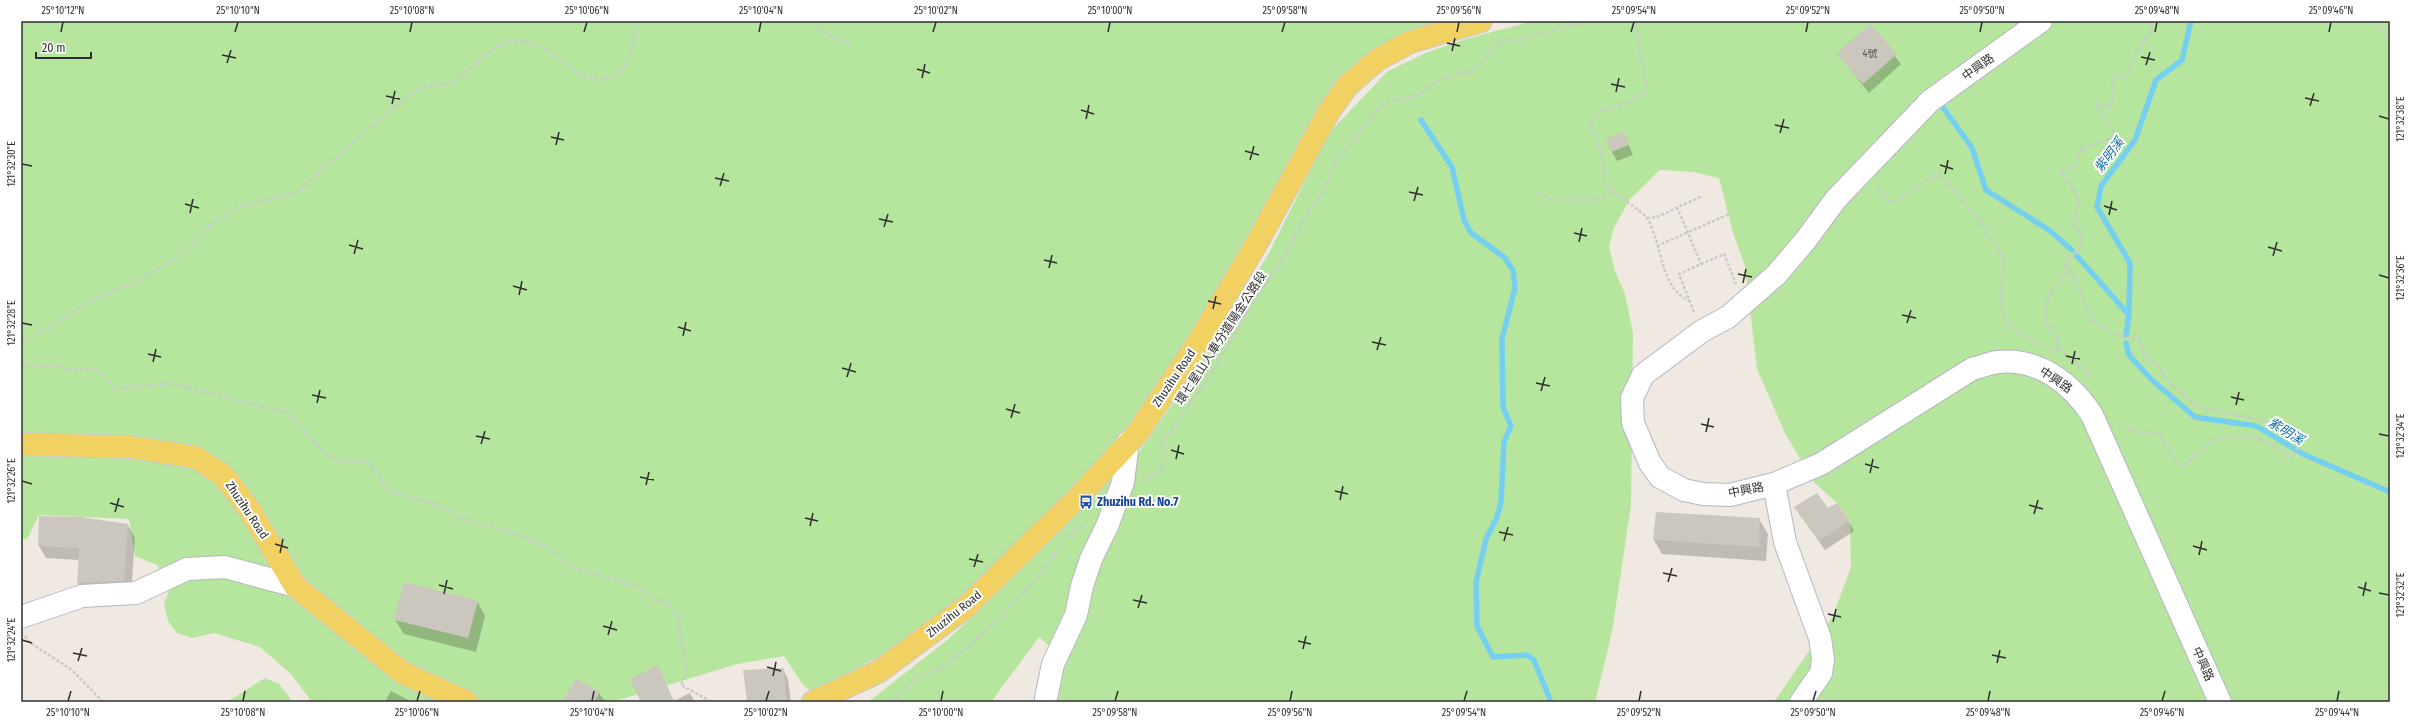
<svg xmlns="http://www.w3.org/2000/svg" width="2411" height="723" font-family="'Fira Sans Condensed','Noto Sans TC',sans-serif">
<rect width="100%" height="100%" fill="#efe9e1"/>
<g fill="#b6e59e">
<path d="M21 21H1443L1421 27 1387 42 1348 72 1321 103 1294 151 1251 235 1187 344 1129 426 1047 513 989 573 897 647 813 692 804 686 784 656 737 664 612 702H310L309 698 291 674 260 647 214 633 192 638 177 633 168 621 164 604 170 588 157 565 135 556 129 519 39 515 27 539H21Z"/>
<path d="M1534 21H2390V702H1774L1833 616 1851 567 1850 521 1837 503 1815 483 1785 433 1757 369 1745 266 1733 233 1719 178 1694 172 1660 170 1629 200 1613 230 1609 247 1615 271 1625 294 1633 333 1631 505 1612 632 1595 702H1056L1060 693 1054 686 1067 662 1039 637 991 702H868L946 641 986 604 1140 451 1204 358 1269 253 1329 133 1388 71 1428 52 1469 38Z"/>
<path d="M265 678 279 684 290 698V702H227Z"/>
</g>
<g fill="#0003">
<path d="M1870 25 1901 64 1869 93 1838 54Z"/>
<path d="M1624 133 1633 155 1617 161 1612 152Z"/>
<path d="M1795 508 1828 509 1849 522 1854 531 1825 550Z"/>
<path d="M1657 513 1759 519 1768 534 1766 561 1662 554 1654 540Z"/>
<path d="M128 525 135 538 131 594 85 595 78 583 79 560 46 558 39 546Z"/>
<path d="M477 601 485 616 476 652 404 634 395 620Z"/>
<path d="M657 667 674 701 690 693 695 702H643Z"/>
<path d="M783 669 788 679 791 702H748L744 671Z"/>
<path d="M576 680 599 693 603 699 611 702H563Z"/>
<path d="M391 691 412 702H385Z"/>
</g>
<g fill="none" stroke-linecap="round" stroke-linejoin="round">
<g stroke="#75cff0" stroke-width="5.5">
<path d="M1942 106 1972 148 1986 190 2049 230 2072 250"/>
<path d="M1421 120 1452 167 1464 220 1471 233 1504 257 1513 270 1515 288 1502 339 1503 407 1511 426 1504 442 1501 502 1497 517 1486 539 1476 582 1477 626 1493 657 1527 655 1534 660 1551 702"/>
<path d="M2077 256 2129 315"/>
<path d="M2126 335 2129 315 2130 263 2097 207 2101 186 2135 140 2156 80 2182 60 2191 21"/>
<path d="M2126 343 2129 355 2152 380 2195 417 2256 426 2303 454 2390 492"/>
</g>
</g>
<g fill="#cbc7bf">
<path d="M1870 24 1897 54 1863 84 1836 54Z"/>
<path d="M1624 132 1629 145 1611 152 1606 139Z"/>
<path d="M1817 493 1828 508 1837 503 1850 521 1819 541 1794 507Z"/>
<path d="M1656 512 1760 518 1759 547 1653 540Z"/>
<path d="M39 516 80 517 128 524 124 581 77 583 79 548 38 546Z"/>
<path d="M404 582 478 601 468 638 394 620Z"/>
<path d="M658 665 674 702H641L630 679Z"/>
<path d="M784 668 786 700 747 702 743 670Z"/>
<path d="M576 679 600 692 594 702H562Z"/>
</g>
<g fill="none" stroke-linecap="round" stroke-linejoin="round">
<g stroke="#b4b7c1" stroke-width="24">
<g id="minor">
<path d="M2041 21 1930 101 1836 199 1805 241 1776 275 1728 317 1702 331 1643 375 1632 398 1633 423 1650 463 1660 477 1684 490 1703 494 1730 495 1774 484 1821 464 1972 369C1980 367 1990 363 1998 362 2039 358 2071 383 2092 415L2220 702"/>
<path d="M1774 484 1785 542 1820 638 1823 659 1821 673 1801 702"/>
<path d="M21 617 82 596 136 593 187 569 225 567 295 586"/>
<path d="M1046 698 1053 664 1076 615 1082 586 1091 559 1108 524 1123 482 1128 442"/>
</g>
</g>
<g stroke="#c9c9c9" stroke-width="24">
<g id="major">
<path d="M21 444 130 447 195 457 223 475 249 509 295 586 403 673 467 702"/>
<path d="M813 702 878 672 967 606 1080 495 1136 435 1194 349 1258 241 1328 113 1347 86 1377 60 1410 42 1481 21"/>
</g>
</g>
<g stroke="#c9c9c9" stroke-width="2.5" stroke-dasharray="3 2" stroke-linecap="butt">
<path d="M815 21 824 32 849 44"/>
<path d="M1617 21H1626"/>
<path d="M1635 21 1647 91 1628 102 1600 111 1590 125C1603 147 1603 161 1605 186 1614 193 1642 211 1647 218 1663 244 1659 288 1690 301"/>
<path d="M2373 21 2390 40"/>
<path d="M1879 183V189L1890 202H1896L1934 175 1942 176 1981 221 2004 260 2001 298 2003 313 2009 325 2041 346"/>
<path d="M1535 191 1552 200H1588L1614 194"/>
<path d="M1677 207 1701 264"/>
<path d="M1647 218 1657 217 1702 196"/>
<path d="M1657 246 1734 212"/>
<path d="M2071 273 2065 275 2050 293 2046 304 2047 324 2055 335 2060 350 2087 372 2091 379"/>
<path d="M1694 312 1679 274 1724 254 1736 284"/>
<path d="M21 342 53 325 95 298 144 278 192 247 211 225 237 207 296 193 384 115 419 88 453 83 497 46 512 41 532 43 544 48 582 76 601 80 618 75 627 61 633 45 635 27 633 21"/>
<path d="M2050 350H2060"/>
<path d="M21 362 32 366H59L70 370 89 368 103 373 114 389 171 383 288 413 327 455 340 461 369 462 390 491 437 505 471 522 506 530 548 547 570 566 639 587 653 598 668 604 677 613 687 673 681 685 712 702"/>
<path d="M2119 424 2133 431 2160 434 2176 463 2184 465 2217 437H2256L2292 457 2300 443 2265 421 2198 407 2170 383 2160 369 2146 357 2139 339 2110 334 2091 318 2074 276 2064 265 2081 247V232L2072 226C2084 199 2077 194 2061 172L2074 167 2082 148 2110 139 2116 134 2098 110 2096 103 2111 107 2113 78 2126 75 2137 51 2152 30 2150 21"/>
<path d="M1143 481 1163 469 1162 443 1214 370 1254 300 1280 264 1304 219 1322 193 1338 157 1384 103 1418 95 1439 80 1476 69 1501 41 1518 40 1588 21"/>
<path d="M1067 538 1086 522"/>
<path d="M25 636 29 642 72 670 103 702"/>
<path d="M887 702C893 698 902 694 907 688 909 686 910 683 913 681 922 673 935 672 945 665 978 641 1041 581 1059 546"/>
</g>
<use href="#minor" stroke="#fff" stroke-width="22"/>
<use href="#major" stroke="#f2d163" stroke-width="22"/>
</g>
<path fill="none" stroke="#2e2e2e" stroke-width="1.5" d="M61 32 63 22M235 32 238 22M410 32 412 22M584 32 587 22M759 32 761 22M933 32 936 22M1108 32 1110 22M1282 32 1285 22M1457 32 1459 22M1631 32 1634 22M1806 32 1808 22M1980 32 1982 22M2155 32 2157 22M2329 32 2331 22M1447 43 1460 46M1452 51 1455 38M222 55 236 58M2141 57 2155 60M227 63 231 50M2146 65 2150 52M917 69 930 73M922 78 925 64M1611 84 1625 87M1616 92 1619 78M386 96 400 99M2305 98 2319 101M392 104 395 91M2310 106 2314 93M1081 110 1094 114M2379 116 2389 119M1086 119 1089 105M1775 125 1789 128M1780 133 1784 119M551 137 564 140M556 145 559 132M1245 151 1259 155M1250 160 1254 146M22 164 32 166M1940 165 1953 169M1945 174 1948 160M715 178 729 181M720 186 724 173M1409 192 1423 195M1414 201 1418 187M185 204 199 208M2104 206 2117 210M190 213 193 199M2109 215 2112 201M879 219 893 222M884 227 888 214M1574 233 1587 236M1579 242 1582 228M349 245 363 249M2268 247 2282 251M354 254 358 240M2273 256 2277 242M1044 260 1057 263M1049 268 1052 255M1738 274 1752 277M2379 275 2389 278M1743 283 1746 269M513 286 527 290M519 295 522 281M1208 301 1221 304M1213 309 1216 296M1902 315 1916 318M22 323 32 325M1907 323 1911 310M678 327 691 331M683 336 686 322M1372 342 1386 345M1377 350 1381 337M148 354 161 357M2066 356 2080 359M153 362 156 349M2072 364 2075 351M842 368 856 372M847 377 851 363M1536 383 1550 386M1541 391 1545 377M312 395 326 398M2231 397 2244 400M317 403 320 390M2236 405 2239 392M1006 409 1020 413M1011 418 1015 404M1701 424 1714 427M1706 432 1709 418M2379 434 2389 436M476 436 490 439M481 444 485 431M1171 450 1184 454M1176 459 1179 445M1865 464 1879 468M1870 473 1873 459M640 477 654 480M22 481 32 484M646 485 649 472M1335 491 1348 494M1340 500 1343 486M110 503 124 507M2029 505 2043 509M115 512 119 498M2034 514 2038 500M805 518 818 521M810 526 813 513M1499 532 1513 535M1504 541 1508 527M275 544 288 548M2193 546 2207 550M280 553 283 539M2199 555 2202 541M969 559 983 562M974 567 978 554M1663 573 1677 576M1668 582 1672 568M439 585 453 589M2358 587 2371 591M2379 593 2389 595M444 594 447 580M2363 596 2366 582M1133 600 1147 603M1138 608 1142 595M1828 614 1841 617M1833 622 1836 609M603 626 617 630M608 635 612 621M22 640 32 643M1298 641 1311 644M1303 649 1306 636M73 653 87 656M1992 655 2006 658M78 661 82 648M1997 663 2000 650M767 667 781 671M773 676 776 662M68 701 71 691M243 701 245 691M417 701 420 691M592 701 594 691M766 701 769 691M941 701 943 691M1115 701 1118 691M1290 701 1292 691M1464 701 1467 691M1639 701 1641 691M1813 701 1816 691M1988 701 1990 691M2162 701 2165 691M2337 701 2339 691"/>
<defs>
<g id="bus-bare" transform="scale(1.08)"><path d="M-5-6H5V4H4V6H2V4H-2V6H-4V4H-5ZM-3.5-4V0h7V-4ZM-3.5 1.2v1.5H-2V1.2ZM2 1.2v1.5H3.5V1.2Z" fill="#1a4fb4" stroke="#fff" stroke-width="2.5" paint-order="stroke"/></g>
</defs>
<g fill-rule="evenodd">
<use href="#bus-bare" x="1086" y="502"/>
</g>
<g text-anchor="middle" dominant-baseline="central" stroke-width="4" stroke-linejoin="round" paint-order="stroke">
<g font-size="10" fill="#555452">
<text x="1870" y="54">4號</text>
</g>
<g font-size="12" fill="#2e2e2e" stroke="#fff">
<text transform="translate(1978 67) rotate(-36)">中興路</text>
<text transform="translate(1221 338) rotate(-57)">環七星山人車分道陽金公路段</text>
<text transform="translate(1174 378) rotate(-56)">Zhuzihu Road</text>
<text transform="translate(2056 380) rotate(34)">中興路</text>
<text transform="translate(1746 490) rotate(-11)">中興路</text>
<text transform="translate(247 510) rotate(56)">Zhuzihu Road</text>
<text transform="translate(954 614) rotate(-39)">Zhuzihu Road</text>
<text transform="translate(2203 664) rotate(66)">中興路</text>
</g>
<g font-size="12" font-weight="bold" fill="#164399" stroke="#fff" text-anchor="start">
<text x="1097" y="502">Zhuzihu Rd. No.7</text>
</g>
<g font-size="13" font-style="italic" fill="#0d6fa3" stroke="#fff">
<text transform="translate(2109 155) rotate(-53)">紫明溪</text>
<text transform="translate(2286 431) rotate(31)">紫明溪</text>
</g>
</g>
<rect width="2411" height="723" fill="none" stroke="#ffffff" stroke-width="44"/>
<path d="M36 52v6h55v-6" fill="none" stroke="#2e2e2e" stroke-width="2"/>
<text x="42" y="52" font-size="12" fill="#2e2e2e" stroke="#ffffff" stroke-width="3" paint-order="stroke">20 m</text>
<rect x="22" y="22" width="2367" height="679" fill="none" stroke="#2e2e2e" stroke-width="1.5"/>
<g font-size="10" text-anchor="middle" fill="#2e2e2e">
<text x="63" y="14">25°10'12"N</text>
<text x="238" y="14">25°10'10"N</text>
<text x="412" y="14">25°10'08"N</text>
<text x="587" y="14">25°10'06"N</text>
<text x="761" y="14">25°10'04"N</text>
<text x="936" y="14">25°10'02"N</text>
<text x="1110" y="14">25°10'00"N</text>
<text x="1285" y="14">25°09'58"N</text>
<text x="1459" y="14">25°09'56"N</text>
<text x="1634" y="14">25°09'54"N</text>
<text x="1808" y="14">25°09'52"N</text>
<text x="1982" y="14">25°09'50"N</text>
<text x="2157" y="14">25°09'48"N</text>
<text x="2331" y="14">25°09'46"N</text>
<text transform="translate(2400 119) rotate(-90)" y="4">121°32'38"E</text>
<text transform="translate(11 164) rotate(-90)" y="4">121°32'30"E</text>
<text transform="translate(2400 278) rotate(-90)" y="4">121°32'36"E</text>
<text transform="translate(11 323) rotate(-90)" y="4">121°32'28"E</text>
<text transform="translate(2400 436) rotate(-90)" y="4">121°32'34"E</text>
<text transform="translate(11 481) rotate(-90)" y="4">121°32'26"E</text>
<text transform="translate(2400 595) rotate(-90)" y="4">121°32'32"E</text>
<text transform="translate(11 640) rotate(-90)" y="4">121°32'24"E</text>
<text x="68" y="716">25°10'10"N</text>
<text x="243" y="716">25°10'08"N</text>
<text x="417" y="716">25°10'06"N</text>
<text x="592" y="716">25°10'04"N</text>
<text x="766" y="716">25°10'02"N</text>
<text x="941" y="716">25°10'00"N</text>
<text x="1115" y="716">25°09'58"N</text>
<text x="1290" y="716">25°09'56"N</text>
<text x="1464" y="716">25°09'54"N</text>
<text x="1639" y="716">25°09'52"N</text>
<text x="1813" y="716">25°09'50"N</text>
<text x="1988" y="716">25°09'48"N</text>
<text x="2162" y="716">25°09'46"N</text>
<text x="2337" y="716">25°09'44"N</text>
</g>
</svg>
